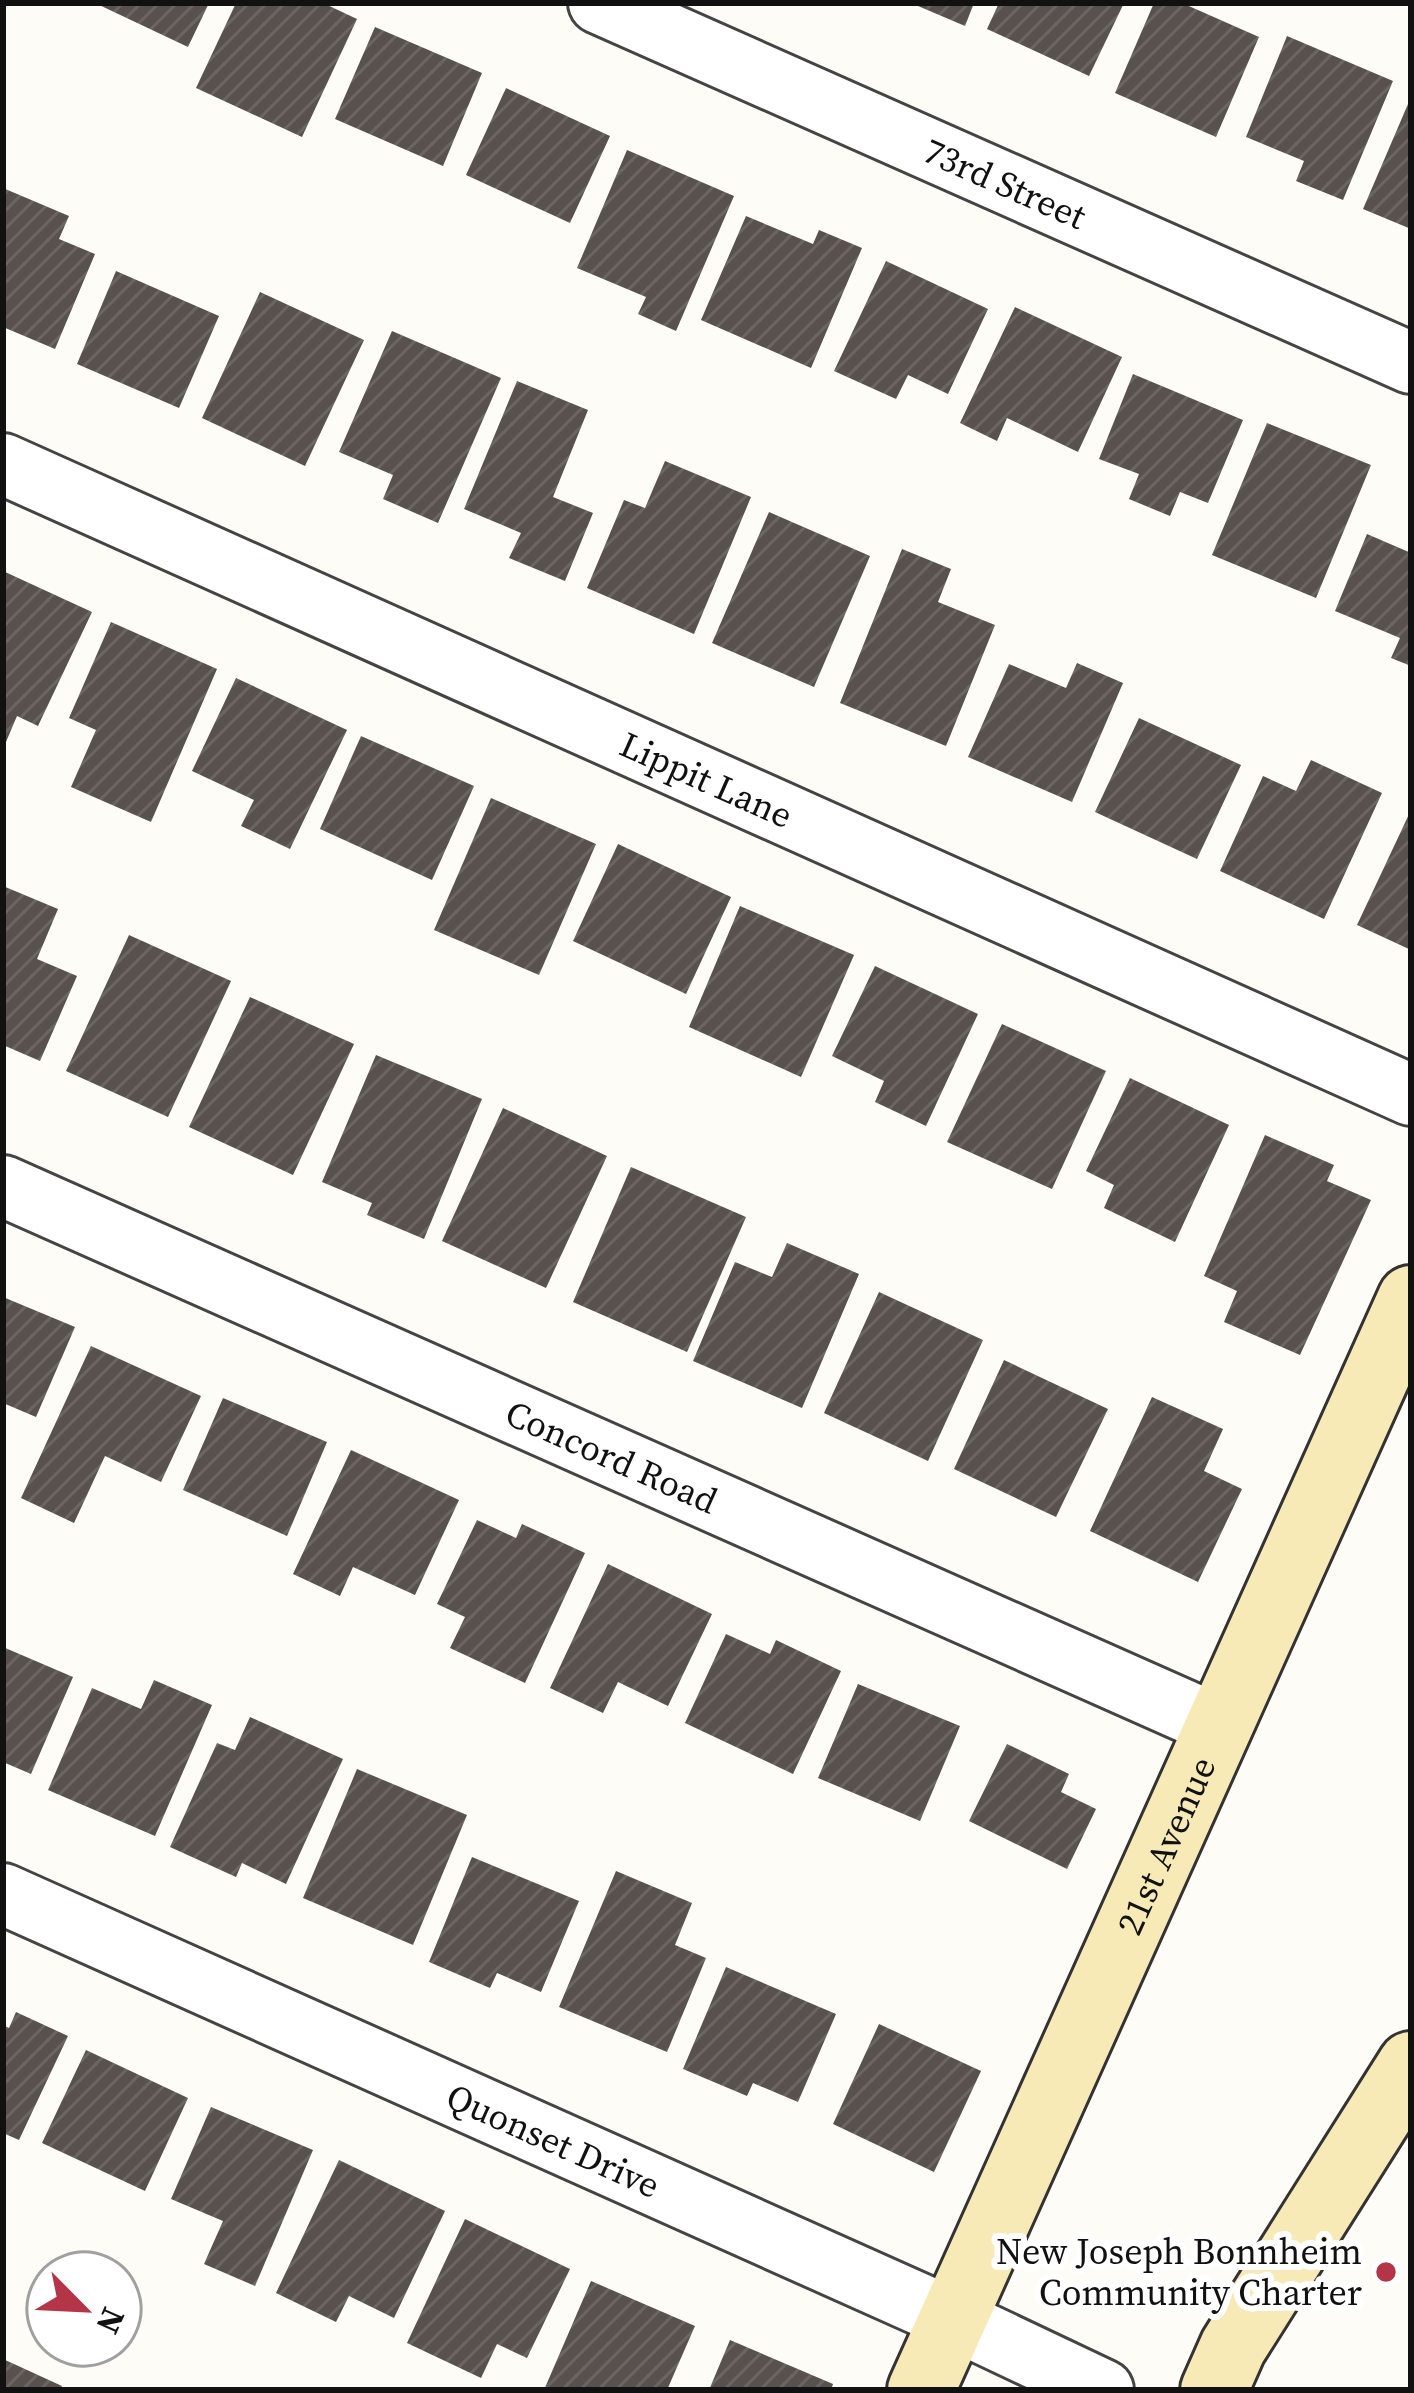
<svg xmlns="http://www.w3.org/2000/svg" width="1414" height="2393" font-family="'Source Serif 4',serif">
<defs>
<pattern id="building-hatch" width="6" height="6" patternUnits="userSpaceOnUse" patternTransform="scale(3)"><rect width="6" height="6" fill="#58514e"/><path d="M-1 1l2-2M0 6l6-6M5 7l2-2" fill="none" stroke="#6b6663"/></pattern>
</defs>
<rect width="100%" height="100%" fill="#fefcf6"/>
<g fill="url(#building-hatch)">
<path d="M95 3H209L188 47Z"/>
<path d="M236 3H323L357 19 302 137 196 88Z"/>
<path d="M911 3H974L965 26Z"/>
<path d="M999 3H1124L1089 76 987 29Z"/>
<path d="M1154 3H1182L1259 37 1216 137 1115 93Z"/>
<path d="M375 27 482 73 443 166 335 119Z"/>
<path d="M1287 36 1393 81 1343 200 1296 181 1304 161 1246 137Z"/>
<path d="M506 88 610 136 570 223 466 175Z"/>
<path d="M1411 97V229L1363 209Z"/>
<path d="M627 150 734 196 676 331 638 314 646 297 577 268Z"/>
<path d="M3 188 69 216 59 239 95 254 55 349 3 327Z"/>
<path d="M746 216 813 244 819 230 862 248 811 368 701 320Z"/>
<path d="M886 261 988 309 948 394 908 375 896 399 834 371Z"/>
<path d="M116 271 219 316 179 408 77 364Z"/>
<path d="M260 292 364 340 305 466 202 418Z"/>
<path d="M1015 307 1122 357 1078 452 1007 418 997 441 960 423Z"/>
<path d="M392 331 501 378 438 523 383 499 393 475 339 452Z"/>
<path d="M1133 374 1243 420 1208 503 1180 492 1170 516 1129 499 1139 474 1099 459Z"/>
<path d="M517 381 588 410 553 497 593 513 565 581 509 558 521 533 464 509Z"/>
<path d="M1267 423 1371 465 1316 598 1212 555Z"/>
<path d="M665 461 751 497 694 634 587 588 624 500 645 508Z"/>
<path d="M769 512 870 556 814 687 712 643Z"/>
<path d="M1367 534 1411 553V666L1391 658 1400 638 1335 611Z"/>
<path d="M902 549 951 569 938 602 995 625 946 746 840 703Z"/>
<path d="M3 571 92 612 38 726 17 716 3 749Z"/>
<path d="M111 622 217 669 151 822 71 787 96 730 69 718Z"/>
<path d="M1077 663 1123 683 1072 802 968 757 1009 664 1066 688Z"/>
<path d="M236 678 347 730 290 849 241 826 254 800 192 771Z"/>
<path d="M1139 718 1241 765 1197 859 1095 812Z"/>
<path d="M361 736 474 786 432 880 320 829Z"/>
<path d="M1311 760 1382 793 1324 919 1220 871 1263 776 1296 791Z"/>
<path d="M491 798 596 844 539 975 434 930Z"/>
<path d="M1411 810V950L1357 925Z"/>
<path d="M618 844 731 897 686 994 573 941Z"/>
<path d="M3 886 58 909 37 959 77 976 40 1061 3 1045Z"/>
<path d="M740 906 854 955 801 1077 689 1027Z"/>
<path d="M129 935 231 981 168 1117 66 1071Z"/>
<path d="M875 966 978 1014 926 1126 875 1102 884 1081 832 1056Z"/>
<path d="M250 997 354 1044 293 1175 189 1127Z"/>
<path d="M1002 1024 1106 1071 1052 1189 947 1142Z"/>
<path d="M376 1055 482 1099 424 1239 367 1215 372 1203 322 1182Z"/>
<path d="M1130 1078 1229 1125 1175 1242 1104 1208 1114 1185 1086 1171Z"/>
<path d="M503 1108 607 1156 546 1288 442 1241Z"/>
<path d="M1265 1135 1334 1165 1327 1181 1371 1200 1300 1355 1224 1322 1237 1291 1204 1276Z"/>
<path d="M631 1167 746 1217 687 1352 573 1302Z"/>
<path d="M787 1243 859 1274 802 1408 693 1361 735 1262 772 1277Z"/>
<path d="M879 1292 983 1340 928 1461 824 1413Z"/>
<path d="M3 1297 75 1327 36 1417 3 1403Z"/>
<path d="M91 1346 201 1396 161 1482 105 1456 74 1523 21 1498Z"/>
<path d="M1004 1360 1108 1409 1056 1517 954 1469Z"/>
<path d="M1152 1397 1223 1429 1204 1471 1242 1489 1198 1582 1090 1531Z"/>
<path d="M223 1398 327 1442 287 1536 183 1490Z"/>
<path d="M351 1450 459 1500 415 1595 353 1567 340 1596 293 1574Z"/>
<path d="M477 1520 516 1538 522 1524 585 1553 525 1683 450 1648 465 1617 437 1604Z"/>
<path d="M608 1564 712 1614 668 1706 618 1682 603 1713 550 1688Z"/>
<path d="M726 1634 770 1654 776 1640 841 1671 793 1774 685 1723Z"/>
<path d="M3 1647 73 1677 31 1774 3 1762Z"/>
<path d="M154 1680 212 1705 155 1836 48 1790 92 1688 141 1709Z"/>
<path d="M858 1684 960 1726 920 1821 818 1778Z"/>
<path d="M250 1717 343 1759 286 1884 242 1863 236 1877 170 1847 217 1743 235 1750Z"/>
<path d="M1007 1744 1069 1774 1061 1792 1096 1809 1067 1869 969 1821Z"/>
<path d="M357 1769 467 1815 413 1945 303 1898Z"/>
<path d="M472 1857 579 1901 541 1992 497 1973 490 1988 429 1962Z"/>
<path d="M616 1871 692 1903 675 1945 706 1958 667 2052 559 2007Z"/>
<path d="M726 1967 836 2014 798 2102 753 2083 747 2096 683 2069Z"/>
<path d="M16 2012 68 2036 19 2140 3 2133V2025L9 2028Z"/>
<path d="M879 2024 981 2071 934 2172 833 2124Z"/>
<path d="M86 2050 188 2098 145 2191 42 2143Z"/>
<path d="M211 2107 313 2150 255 2286 204 2264 223 2221 171 2199Z"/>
<path d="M339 2160 445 2211 394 2318 349 2296 336 2322 276 2293Z"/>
<path d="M465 2219 570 2269 527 2358 497 2344 481 2378 407 2343Z"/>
<path d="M591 2281 695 2326 667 2390 618 2387 544 2390Z"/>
<path d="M730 2340 833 2384 831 2390H709Z"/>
<path d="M3 2359 62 2386 61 2390H3Z"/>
</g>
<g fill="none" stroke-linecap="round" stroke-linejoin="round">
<g stroke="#444" stroke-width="66">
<g id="street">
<path id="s1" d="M599 3 1411 363"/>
<path id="s2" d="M3 464 1411 1095"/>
<path id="s3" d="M3 1186 1219 1726"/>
<path id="s4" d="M3 1894 953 2319 1103 2390"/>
</g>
</g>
<g stroke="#333" stroke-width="72">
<g id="secondary">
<path id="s5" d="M921 2390 1411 1299"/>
<path d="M1214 2390 1233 2347 1411 2065"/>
</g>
</g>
<use href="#street" stroke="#fff" stroke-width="60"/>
<use href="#secondary" stroke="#f7eab7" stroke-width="66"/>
</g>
<circle fill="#b43547" stroke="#fff" stroke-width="4.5" cx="1386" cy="2272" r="12"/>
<g text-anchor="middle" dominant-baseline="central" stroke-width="12" stroke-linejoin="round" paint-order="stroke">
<g font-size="36" fill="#111" stroke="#fff">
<text stroke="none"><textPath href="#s1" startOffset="444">73rd Street</textPath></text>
<text stroke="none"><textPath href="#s2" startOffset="771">Lippit Lane</textPath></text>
<text stroke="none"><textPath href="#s3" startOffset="666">Concord Road</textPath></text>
<text stroke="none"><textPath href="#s5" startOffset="597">21st Avenue</textPath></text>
<text stroke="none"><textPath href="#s4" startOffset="603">Quonset Drive</textPath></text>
</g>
<g font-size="36" fill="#111" stroke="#fff" text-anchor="end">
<text x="1362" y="2251">New Joseph Bonnheim<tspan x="1362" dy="41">Community Charter</tspan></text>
</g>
</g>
<rect width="1414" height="2393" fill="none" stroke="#111111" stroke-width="12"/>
<g transform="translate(84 2309) rotate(114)"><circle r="57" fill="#ffffff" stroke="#a0a0a0" stroke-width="3"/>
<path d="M0-9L21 45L0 30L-21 45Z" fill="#b43547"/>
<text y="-18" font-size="33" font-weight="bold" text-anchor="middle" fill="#111111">N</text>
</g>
</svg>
